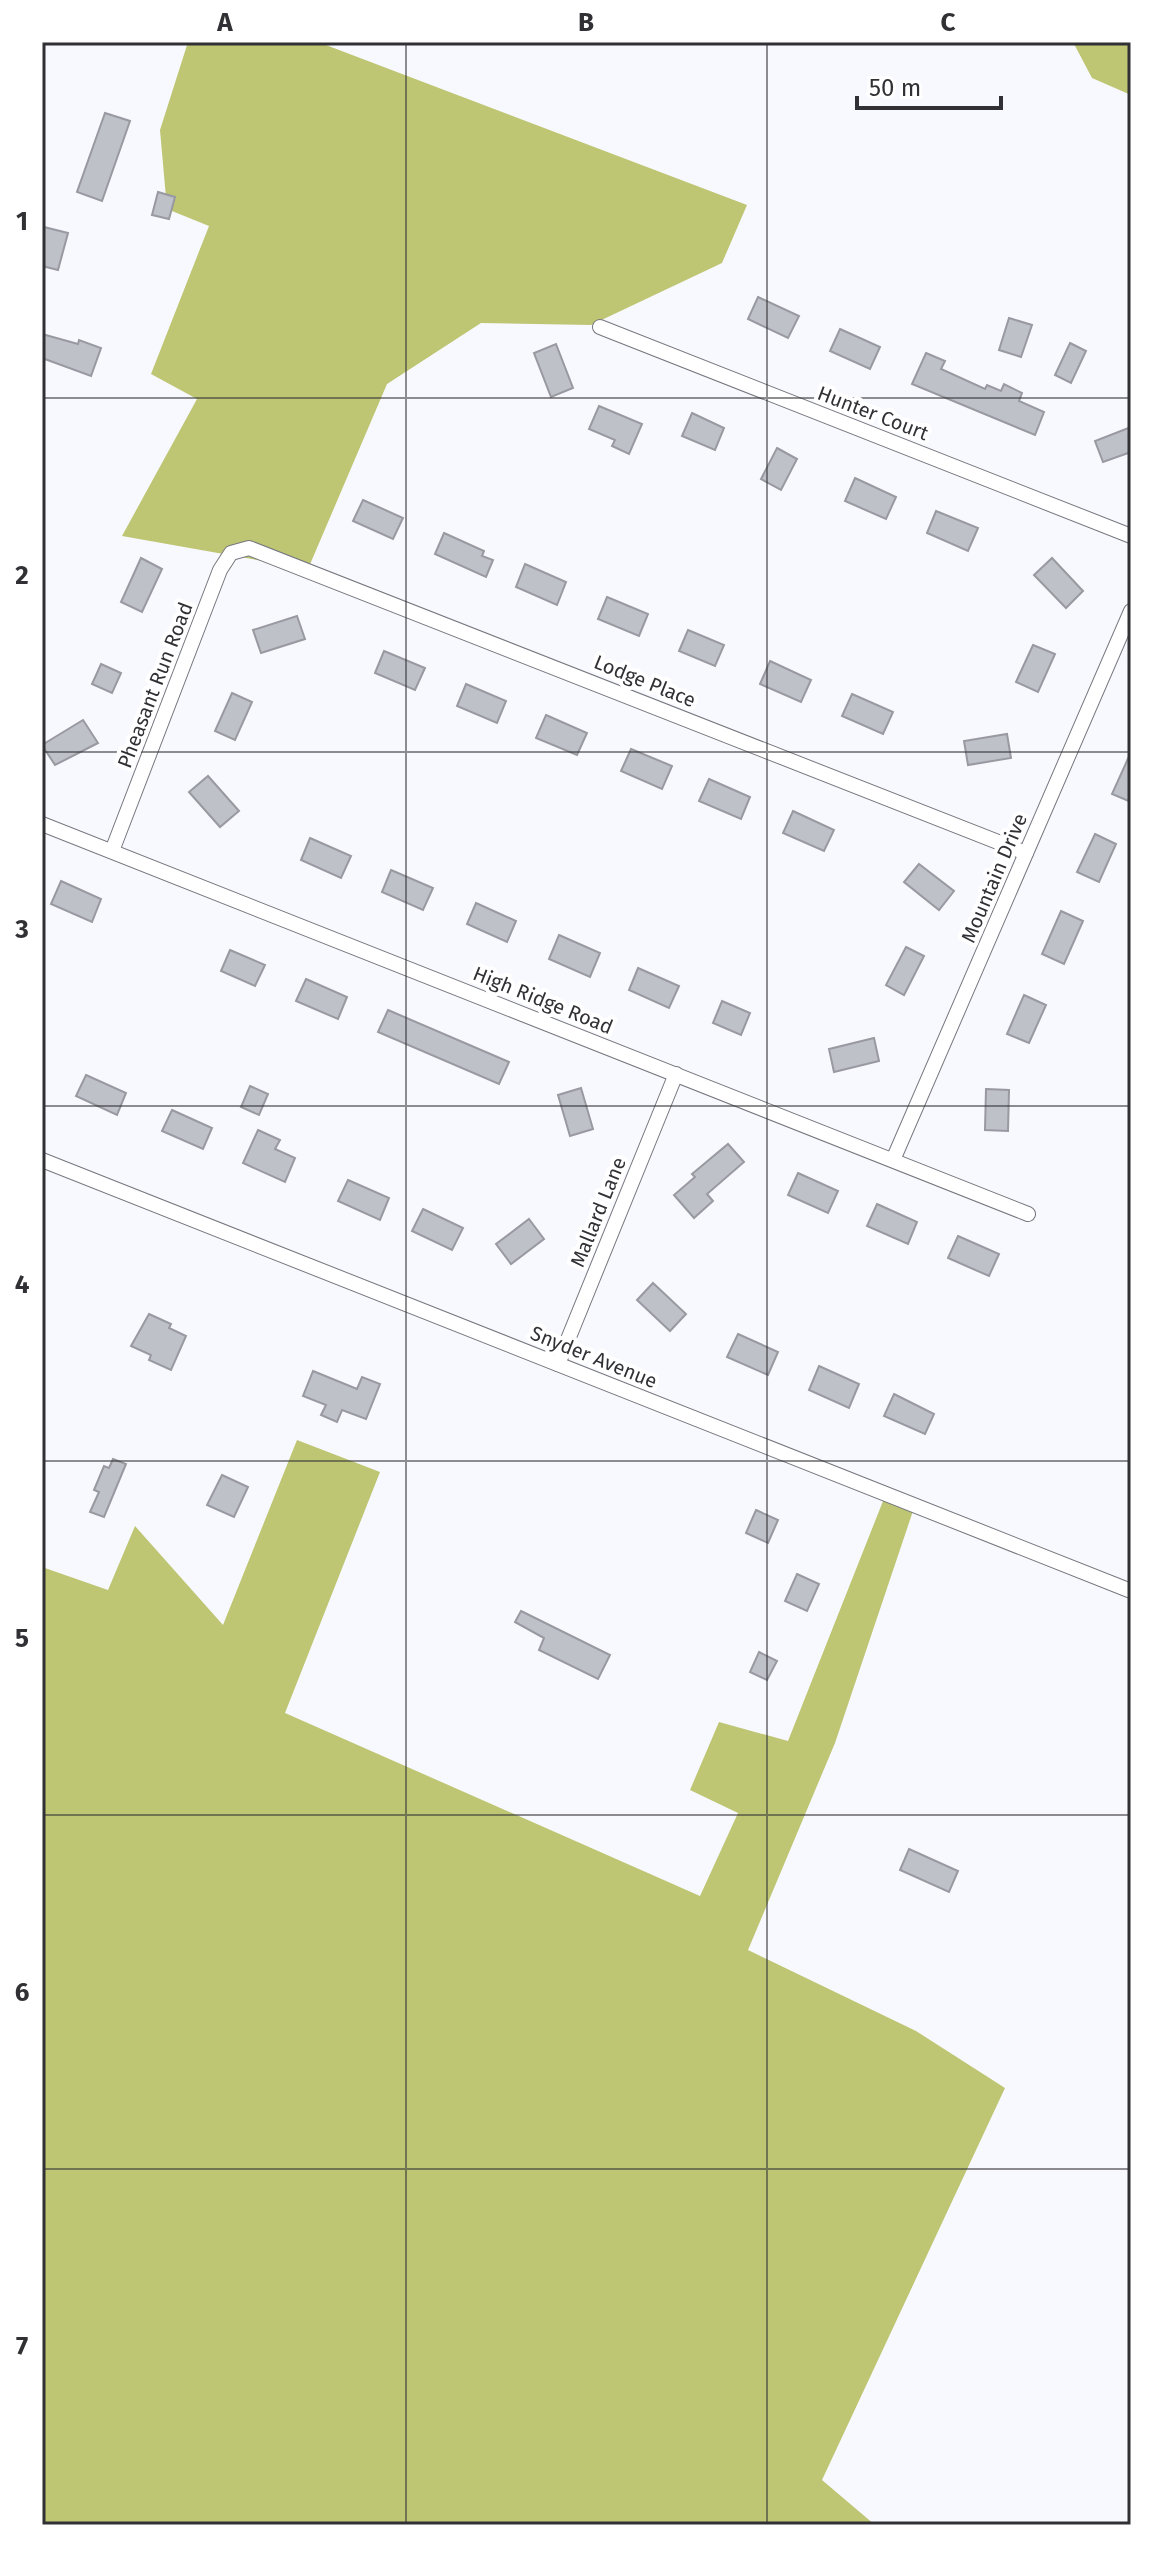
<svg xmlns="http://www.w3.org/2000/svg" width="1173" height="2567" font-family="'Fira Sans',sans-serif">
<rect width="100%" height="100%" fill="#f8f9fe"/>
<g fill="#bec573">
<path d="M188 42H318L747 205 722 263 591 325 481 323 387 384 308 569 122 536 197 399 151 374 209 226 167 209 160 130Z"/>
<path d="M1073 42H1131V95L1092 78Z"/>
<path d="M297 1440 380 1472 285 1713 700 1896 738 1813 690 1790 719 1722 788 1741 887 1491 916 1502 835 1743 748 1950 916 2031 1005 2088 822 2480 875 2525H42V1567L108 1590 135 1526 223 1625Z"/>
</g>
<g fill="#bfc1c9" stroke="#9899a1" stroke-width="2">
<path d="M105 113 130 121 102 201 77 192Z"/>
<path d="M158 192 175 197 169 219 152 215Z"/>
<path d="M44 227 68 233 58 270 42 266Z"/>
<path d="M758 297 799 316 788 338 748 319Z"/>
<path d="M1009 318 1032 325 1021 357 999 350Z"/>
<path d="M840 329 880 347 870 369 830 351Z"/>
<path d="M42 334 78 344 79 340 101 348 91 376 42 358Z"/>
<path d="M1070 343 1086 351 1071 383 1055 375Z"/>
<path d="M556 344 573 388 551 397 534 353Z"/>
<path d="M926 353 945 361 941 369 985 389 987 385 1001 391 1004 384 1022 393 1019 401 1044 412 1035 435 912 384Z"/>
<path d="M599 406 642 424 629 454 612 446 615 440 589 429Z"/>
<path d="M692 413 724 428 715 450 682 436Z"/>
<path d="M1131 427V452L1103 462 1095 441Z"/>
<path d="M777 448 797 459 781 490 761 479Z"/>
<path d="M855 478 896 497 886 519 845 501Z"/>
<path d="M363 500 403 518 393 539 353 521Z"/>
<path d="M936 511 978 528 968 551 927 533Z"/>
<path d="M444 533 484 551 482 556 493 560 486 577 435 554Z"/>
<path d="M141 558 162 569 142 612 121 602Z"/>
<path d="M1052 558 1083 591 1066 608 1034 575Z"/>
<path d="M525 564 566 582 557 605 516 587Z"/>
<path d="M607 597 648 614 639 636 598 619Z"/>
<path d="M297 616 305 639 261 653 253 630Z"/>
<path d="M688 630 724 645 715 666 679 651Z"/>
<path d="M1033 645 1055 654 1038 692 1016 682Z"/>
<path d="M384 651 425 668 415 690 375 673Z"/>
<path d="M770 661 811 680 801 702 760 684Z"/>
<path d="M101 664 121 673 112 693 92 684Z"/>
<path d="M466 684 506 701 497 723 457 706Z"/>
<path d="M232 693 252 702 235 740 215 731Z"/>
<path d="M852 694 893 712 883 734 842 716Z"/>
<path d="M546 715 587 733 577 755 536 738Z"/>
<path d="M83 720 98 743 55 765 42 745Z"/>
<path d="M1007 734 1011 758 968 765 964 741Z"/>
<path d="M631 749 672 766 662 789 621 771Z"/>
<path d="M1131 752V802L1112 794Z"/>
<path d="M208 776 239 811 220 827 189 792Z"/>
<path d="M709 779 750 797 741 819 699 801Z"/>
<path d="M793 811 834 830 824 851 783 833Z"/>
<path d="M1095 834 1116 844 1099 882 1077 872Z"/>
<path d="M310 838 351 856 341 878 301 860Z"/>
<path d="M919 864 954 891 939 910 904 882Z"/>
<path d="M391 870 433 888 423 910 382 892Z"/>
<path d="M61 881 101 899 92 922 51 904Z"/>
<path d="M476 903 516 921 507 942 467 924Z"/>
<path d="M1061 911 1083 921 1064 964 1042 954Z"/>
<path d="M559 935 600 953 590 977 549 959Z"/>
<path d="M906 947 924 956 904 995 886 985Z"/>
<path d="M230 950 265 965 255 986 221 971Z"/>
<path d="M638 968 679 986 669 1008 629 990Z"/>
<path d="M306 979 347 997 338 1019 296 1001Z"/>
<path d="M1024 995 1046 1005 1029 1043 1007 1034Z"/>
<path d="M722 1001 750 1013 741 1035 713 1023Z"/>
<path d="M388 1010 509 1062 499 1084 378 1032Z"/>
<path d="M874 1038 879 1061 834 1072 829 1049Z"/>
<path d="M86 1075 126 1093 117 1115 76 1096Z"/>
<path d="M250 1086 268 1094 259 1115 241 1107Z"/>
<path d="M581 1088 593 1129 570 1136 558 1095Z"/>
<path d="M986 1089 1009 1090 1008 1131 985 1130Z"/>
<path d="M172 1110 212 1128 203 1149 162 1131Z"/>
<path d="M258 1130 280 1140 275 1149 295 1158 285 1182 243 1163Z"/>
<path d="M728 1144 744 1162 707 1194 713 1201 694 1218 674 1195 695 1177 692 1174Z"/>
<path d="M798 1173 838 1191 828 1213 788 1195Z"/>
<path d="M348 1180 389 1198 380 1220 338 1201Z"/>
<path d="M877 1204 917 1222 908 1244 867 1226Z"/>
<path d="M423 1209 463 1228 452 1250 412 1231Z"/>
<path d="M529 1219 544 1239 511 1264 496 1244Z"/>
<path d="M958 1236 999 1254 989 1276 948 1258Z"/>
<path d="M653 1283 686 1314 670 1331 637 1300Z"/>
<path d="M149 1314 171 1324 169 1328 186 1336 171 1370 149 1360 151 1355 131 1346Z"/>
<path d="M738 1334 778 1352 768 1375 727 1357Z"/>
<path d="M819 1366 859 1384 849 1408 809 1390Z"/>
<path d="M313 1371 357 1389 362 1377 380 1384 366 1419 342 1410 337 1422 321 1415 326 1405 303 1396Z"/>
<path d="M894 1394 934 1414 925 1434 884 1416Z"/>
<path d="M113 1459 126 1464 104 1517 90 1512 99 1492 94 1490 104 1466 109 1468Z"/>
<path d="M222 1475 248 1487 234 1517 207 1505Z"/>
<path d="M756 1510 778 1520 768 1543 746 1533Z"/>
<path d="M797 1574 819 1584 807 1611 785 1601Z"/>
<path d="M521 1611 610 1655 598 1679 539 1650 544 1638 515 1622Z"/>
<path d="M759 1652 777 1661 767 1680 750 1672Z"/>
<path d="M909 1849 958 1871 949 1892 900 1870Z"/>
</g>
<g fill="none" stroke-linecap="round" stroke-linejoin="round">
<g stroke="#77787f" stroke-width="16">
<g id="minor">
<path d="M600 327 1131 536"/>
<path d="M42 824 1028 1214"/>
<path d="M112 851 220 570 231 553 249 548 1026 853"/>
<path d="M42 1160 1131 1591"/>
<path d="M893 1160 1131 611"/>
<path d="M558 1364 676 1074"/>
</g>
</g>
<use href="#minor" stroke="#fff" stroke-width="14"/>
</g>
<path fill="none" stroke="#313135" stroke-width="2" stroke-opacity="0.55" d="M406 42V2525M767 42V2525M42 398H1131M42 752H1131M42 1106H1131M42 1461H1131M42 1815H1131M42 2169H1131"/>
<g text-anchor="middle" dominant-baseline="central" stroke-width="8" stroke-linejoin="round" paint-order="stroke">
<g font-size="20" fill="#313135" stroke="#fff">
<text transform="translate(873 413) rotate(21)">Hunter Court</text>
<text transform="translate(645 681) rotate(22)">Lodge Place</text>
<text transform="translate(155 685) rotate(-69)">Pheasant Run Road</text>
<text transform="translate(994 878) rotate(-67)">Mountain Drive</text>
<text transform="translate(543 1000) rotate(22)">High Ridge Road</text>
<text transform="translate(598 1212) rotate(-68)">Mallard Lane</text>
<text transform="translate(594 1357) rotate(22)">Snyder Avenue</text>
</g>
</g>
<rect width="1173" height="2567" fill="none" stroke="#ffffff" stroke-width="88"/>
<path d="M857 96v12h144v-12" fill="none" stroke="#313135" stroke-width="4"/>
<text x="869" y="96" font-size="24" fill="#313135" stroke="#ffffff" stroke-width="6" paint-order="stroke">50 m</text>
<rect x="44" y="44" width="1085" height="2479" fill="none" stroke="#313135" stroke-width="3"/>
<g font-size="26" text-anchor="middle" font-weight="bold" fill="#313135">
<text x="225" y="31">A</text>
<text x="586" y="31">B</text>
<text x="948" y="31">C</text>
<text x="22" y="230">1</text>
<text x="22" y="584">2</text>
<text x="22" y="938">3</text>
<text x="22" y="1293">4</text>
<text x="22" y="1647">5</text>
<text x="22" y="2001">6</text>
<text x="22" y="2355">7</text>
</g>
</svg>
